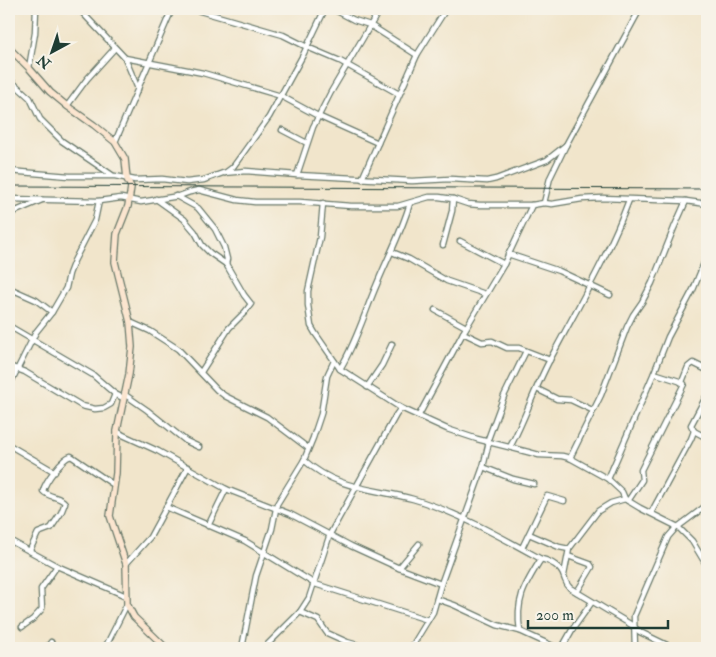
<svg xmlns="http://www.w3.org/2000/svg" width="716" height="657" font-family="'IM FELL Double Pica',serif">
<rect width="100%" height="100%" fill="#f7f3e8"/>
<filter id="ink" filterUnits="userSpaceOnUse"><feTurbulence type="fractalNoise" baseFrequency=".02" numOctaves="2"/><feDisplacementMap in="SourceGraphic" scale="10" xChannelSelector="R" yChannelSelector="G"/><feConvolveMatrix kernelMatrix="1 2 1 2 8 2 1 2 1" color-interpolation-filters="sRGB"/></filter>
<filter id="wash" filterUnits="userSpaceOnUse"><feTurbulence type="fractalNoise" baseFrequency=".0096" numOctaves="4" result="noise"/><feDisplacementMap in="SourceGraphic" scale="20" xChannelSelector="R" yChannelSelector="G"/><feGaussianBlur stdDeviation="1.12" result="paint"/><feColorMatrix in="noise" values="0 0 0 0 0 0 0 0 0 0 0 0 0 0 0 0 0 1.4 0 .05"/><feComposite in="paint" operator="in"/></filter>
<g filter="url(#wash)">
<rect width="100%" height="100%" fill="#f1e5cb"/>
</g>
<g filter="url(#ink)">
<g fill="none" stroke-linecap="round" stroke-linejoin="round">
<g stroke="#687869" stroke-width="7">
<g id="street">
<path d="M79 9 125 58 138 89"/>
<path d="M193 9 283 35 307 47 340 61 399 94"/>
<path d="M333 9 354 20 370 25 417 55"/>
<path d="M125 58 203 73 281 96 318 116 378 143"/>
<path d="M29 68 35 33 36 9"/>
<path d="M9 79 30 98 40 119 62 141 112 175"/>
<path d="M67 106 87 79 115 48"/>
<path d="M282 130 307 143"/>
<path d="M115 142 172 9"/>
<path d="M9 171 69 176H115L135 180 162 179 187 182 204 180 223 173 246 171 297 175 412 181 450 179 487 181 496 179 547 160 566 145"/>
<path d="M225 173 233 167 269 117 303 55 325 9"/>
<path d="M297 175 313 127 331 92 380 9"/>
<path d="M362 179 417 55 446 9"/>
<path d="M176 196 198 208 215 229 224 247 227 259 226 264"/>
<path d="M9 199 99 201 121 198 141 202 179 196 190 192 199 190 237 200 255 202H300L351 206H398L429 197H439L453 199 468 204 480 205H532L544 203 552 204 582 199 602 198 686 201 707 204"/>
<path d="M156 199 184 219 195 232 202 245 210 253 226 264 244 295 251 304 245 312 229 328 201 372"/>
<path d="M323 203 320 237 308 291V305L311 326 315 333 340 369 401 408 447 429 477 439 528 452 539 455 562 456 570 458 608 479 622 492 625 499 640 508 678 527 692 541 707 566"/>
<path d="M544 203 550 178 566 145 640 9"/>
<path d="M9 214 42 200"/>
<path d="M460 241 504 264"/>
<path d="M443 245 452 211 453 199"/>
<path d="M392 252 409 259 447 281 485 294"/>
<path d="M508 254 559 271 610 295"/>
<path d="M9 288 36 300 52 312"/>
<path d="M435 310 466 327"/>
<path d="M130 322 150 331 178 349 217 390 225 396 267 417 308 448"/>
<path d="M9 326 93 375 115 394 123 398"/>
<path d="M463 333 482 342 492 341 507 348H519L550 360"/>
<path d="M9 366 25 372 82 406 95 409 104 408 111 404 115 394"/>
<path d="M340 369C357 341 364 314 377 284 388 257 402 231 410 203"/>
<path d="M682 382 688 367 693 363 707 370"/>
<path d="M9 386 36 332 52 312 66 288 69 274 74 261 95 220 99 201"/>
<path d="M367 387 382 365 392 344"/>
<path d="M537 389 557 399 571 400 592 410"/>
<path d="M124 394 147 410 186 441 199 447"/>
<path d="M419 415 463 333 504 264 532 205"/>
<path d="M117 431 123 435 158 451 226 489 290 514 351 546 399 568 441 584"/>
<path d="M694 431 707 438"/>
<path d="M487 442 504 396 526 351"/>
<path d="M9 445 55 472"/>
<path d="M510 447C526 417 536 384 553 354 580 303 609 254 629 200"/>
<path d="M570 458 601 395 627 327 633 315 642 302 652 283 674 228 686 201"/>
<path d="M304 460C337 490 373 488 413 499 455 511 503 538 541 559 551 561 561 567 564 577 566 582 566 584 570 588L630 624 640 632 673 648"/>
<path d="M483 467 513 479 534 484"/>
<path d="M608 479 654 373 668 337 693 290 707 256"/>
<path d="M628 501 642 480 641 470 684 384 679 381 654 373"/>
<path d="M166 507 245 541 315 584 428 620"/>
<path d="M651 513 691 439 694 431 691 425 707 395"/>
<path d="M208 526 226 489"/>
<path d="M529 534 559 547 569 549"/>
<path d="M9 540 57 566 126 596"/>
<path d="M522 548 547 496 564 501"/>
<path d="M30 550 38 533 51 528 61 513 65 503C60 496 49 498 43 491 45 482 62 458 71 456L114 485"/>
<path d="M568 556 590 564 592 567 577 592"/>
<path d="M541 559C525 585 515 599 520 631L557 648"/>
<path d="M126 564 150 537 188 467"/>
<path d="M399 568 419 544"/>
<path d="M564 575 569 549 598 511 611 503 625 499"/>
<path d="M437 599 454 605 497 625 520 631"/>
<path d="M300 612 318 620 327 633 347 642 368 648"/>
<path d="M22 627 33 619 42 609 41 589 57 566"/>
<path d="M47 648 51 642"/>
<path d="M103 648 107 644 127 604"/>
<path d="M242 648 256 576 272 529 277 504 304 460 313 438 321 414 327 376 334 361"/>
<path d="M264 648 300 612 309 598 330 534 396 415 401 408"/>
<path d="M411 648 433 612 441 584 483 467 489 442"/>
<path d="M558 648 563 646 572 630 592 602"/>
<path d="M635 648 634 616 668 537 675 529 707 505"/>
<path d="M707 648V647"/>
</g>
</g>
<g stroke="#687869" stroke-width="8">
<path id="secondary" d="M9 48 29 68 50 92 67 106 94 125 115 142 125 159 127 179 131 187 130 194 128 206 117 234 115 262 130 322 132 347 129 374 117 431 116 473 110 516 126 564 127 604 134 617 166 648"/>
</g>
<use href="#street" stroke="#fff" stroke-width="4.5"/>
<use href="#secondary" stroke="#fbe5cf" stroke-width="5.5"/>
<path stroke="#1f3d34" stroke-width="1" d="M9 186 707 189"/>
</g>
</g>
<rect width="716" height="657" fill="none" stroke="#f7f3e8" stroke-width="30"/>
<g transform="translate(52 52) rotate(220)" stroke="#f7f3e8" stroke-width="4" paint-order="stroke">
<path d="M0-4L9 19L0 12L-9 19Z" fill="#1f3d34"/>
<text y="-8" font-size="14" font-weight="bold" text-anchor="middle" fill="#1f3d34">N</text>
</g>
<path d="M528 620v8h140v-8" fill="none" stroke="#1f3d34" stroke-width="2.5"/>
<text x="536" y="620" font-size="15" fill="#1f3d34" stroke="#f7f3e8" stroke-width="4" paint-order="stroke">200 m</text>
</svg>
